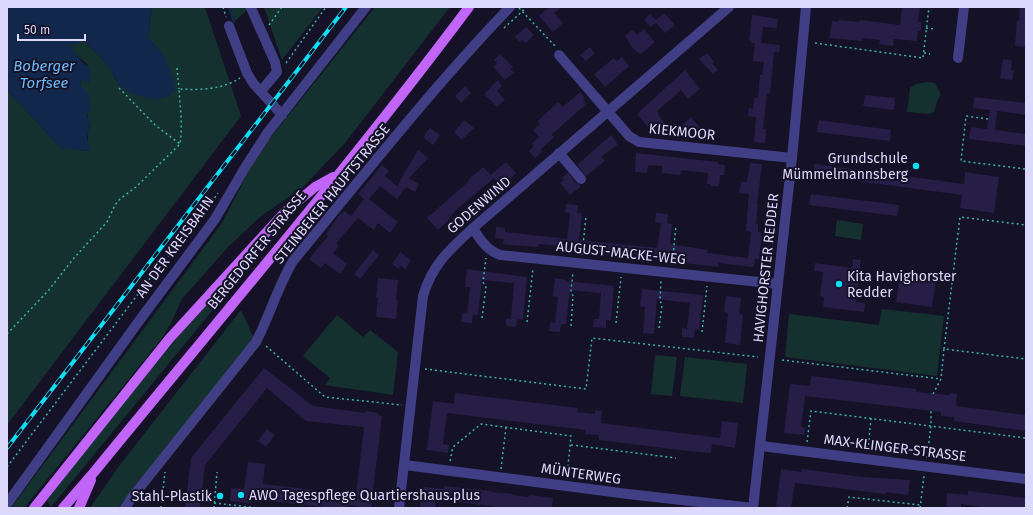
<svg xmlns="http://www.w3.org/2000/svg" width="1033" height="515" font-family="'Fira Sans',sans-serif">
<rect width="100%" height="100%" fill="#151127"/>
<g fill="#143130">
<path d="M152 7H205L241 116 7 425V90L61 148 88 151V130L90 125 80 87 82 79 89 83 87 64 77 56 70 45 81 39C91 48 103 58 111 70 113 73 114 78 117 81 132 95 150 102 170 95L163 55 148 37Z"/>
<path d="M229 7H250L234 22Z"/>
<path d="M264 7H323L282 60Z"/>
<path d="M375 7H450L345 143 303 187 260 217 229 246 182 299 171 323 162 338 24 508H11L222 223 258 153Z"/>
<path d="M927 82 935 83 941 95 937 101 934 112 930 114 907 112 910 88 916 84Z"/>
<path d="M837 220 863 224 861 240 835 236Z"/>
<path d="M255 252 257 256 51 507 47 500 133 390 189 324Z"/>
<path d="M882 309 944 316 937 376 785 357 789 314 879 325Z"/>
<path d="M241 310 254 338 118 508H90L119 466Z"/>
<path d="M337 315 363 337 370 330 398 352 393 395 325 385 330 378 303 356Z"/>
<path d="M655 355 677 357 672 396 651 394Z"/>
<path d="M685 357 747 364 743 403 680 396Z"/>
</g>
<path fill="#11274b" d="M7 7H152L148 37 163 55 174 80 175 90C171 94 166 98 159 99 148 100 129 94 121 87 116 82 115 76 111 71 105 60 91 47 81 39L77 45H74L71 44 70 45C73 48 75 52 77 56 86 68 94 65 89 84L82 79 80 86 89 94C88 100 91 104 91 110L87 113V117L90 120 87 139 90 147 88 151 61 148 7 90Z"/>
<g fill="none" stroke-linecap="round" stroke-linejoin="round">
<path stroke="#11274b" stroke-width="2.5" d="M229 7 234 22"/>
</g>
<g fill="#261e47">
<path d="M549 7H562L554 13 563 23 553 32 539 16Z"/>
<path d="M902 7H920L918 22H921V31H918L917 41 894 39 893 46 879 44 880 40 862 38V41L829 38 832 21 838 22 839 20 859 22 860 20 900 25Z"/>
<path d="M1020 7H1026V47L1015 46 1017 20 1019 21Z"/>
<path d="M664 13 675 25 665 33 656 23 651 27 644 20 650 14 656 20Z"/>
<path d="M752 15 778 19 777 28 763 27 761 43 780 45 779 52H774L770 94 767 93 763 129H766L765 143 754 142 756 117 748 116 749 108 753 109 754 98H758L760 75H762L764 62 753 61 755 43H751V41H749Z"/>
<path d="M526 27 534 35 526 43 522 40 520 42 515 37Z"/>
<path d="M644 29 655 42 641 54 640 53 639 54 632 47 625 36 632 30 637 35Z"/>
<path d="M590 47 595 53 586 61 580 55Z"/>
<path d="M707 53 714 62 712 63 718 70 713 74 699 59Z"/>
<path d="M500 54 513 67 510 69 514 72 505 80 493 67 497 63 494 60Z"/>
<path d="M622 57 629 66 605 87 594 74 614 58 617 61Z"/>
<path d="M1003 59 1012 60 1011 70H1014L1012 80 1000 78Z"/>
<path d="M685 70 700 89 688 99 681 90 657 111 659 114 658 115 664 122 652 131 637 114Z"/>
<path d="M498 80 502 86 497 91 505 100 497 107 484 94Z"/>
<path d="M465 86 471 93 461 103 455 96Z"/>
<path d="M580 92 585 98 583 99 586 104 551 135 554 137 540 150 542 152 535 158 529 151 534 146 532 143 539 137 533 130 540 124 538 121 558 102 563 107Z"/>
<path d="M865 95 895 98 894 110 863 106Z"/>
<path d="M974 97 1026 103V115L997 111 995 130 1026 134V146L969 139 971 127 987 129 990 110 973 108Z"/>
<path d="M691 117 703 131 697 137 692 132 688 136 680 127Z"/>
<path d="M464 120 474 128 462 140 454 132Z"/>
<path d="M819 120 891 130 890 141 817 132Z"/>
<path d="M430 128 440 135 433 145 424 138 425 134Z"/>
<path d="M611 135 618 144 601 157 605 161 586 176 577 165Z"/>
<path d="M418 150 428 158 409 178 419 184 415 192 406 187 397 199 380 186 369 199 398 222 390 233 378 223 374 230 358 218 337 242 338 247 333 253 347 264 340 274 325 263 321 268 309 259 328 236 326 234 340 214 341 215 344 211 351 216 364 199 358 194 382 165 389 171 385 176 397 186Z"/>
<path d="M636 153 718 162V164L725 165 724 175H720L719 186H710V184H707L708 173 681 170 680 175 662 173V166L648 165 647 173 635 172Z"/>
<path d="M506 162 516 173 508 181 506 179 503 182 501 180 498 183 494 178 457 209 449 218 450 219 438 230 427 218 469 181 468 180 483 167 491 175Z"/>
<path d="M750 163 762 164 757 204H758L756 224H758V232L762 233 759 260 755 259 754 267 718 263V267L676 262V258L629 254V257L586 253V249L539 244 538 247 512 245 503 244 504 239 495 238 496 227 505 228V232L567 239 570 213 565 212 566 204 578 205 577 213 582 214 579 240 657 248 661 223 655 222 656 213 668 214 667 223 672 224 670 244 708 250 707 253 748 258 751 232 746 231 749 194 739 193 741 182H747Z"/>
<path d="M814 164 964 184 965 172 999 177 994 213 960 208 962 195 813 175Z"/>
<path d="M568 173 576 183 580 185V187L570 195 560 183 564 180 562 178Z"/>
<path d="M811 194 899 205 897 216 809 205Z"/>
<path d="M373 250 379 255 360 279 354 274Z"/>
<path d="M401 251V253L411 260 405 269 400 265 399 269 392 264Z"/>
<path d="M853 259 861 260 856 302 865 303 864 312 823 307 824 297 820 296 823 272 814 271 815 263 852 268Z"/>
<path d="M467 269 527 277 523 320 517 319 516 327 506 326V318L516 319 511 318 514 283 482 280 478 315 467 314 470 287H465Z"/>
<path d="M900 275 936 280 932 307 896 302Z"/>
<path d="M378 278 398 280 396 299 398 300 396 319 376 317 378 298H376Z"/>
<path d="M555 278 566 280V281L614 286 611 320H606V328L593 327 594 319H599L601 293 570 290 566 324H561L560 332 549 331 550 322 555 323 556 314 558 297 553 296Z"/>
<path d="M642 289 703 295 699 330 695 329 694 338 682 337V328L687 329 690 303 657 299 654 334 643 333 645 307 640 306Z"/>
<path d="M726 296 741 298 739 314H743L740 345 725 343 728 313 724 312Z"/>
<path d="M462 313 473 314 472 323 461 322Z"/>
<path d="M264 368 313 406 366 413V411L378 413V415L382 416 371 508 349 505 348 508H331L251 499 250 503 230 501 231 488 244 489 248 462 265 464 263 484 356 495 364 427 306 421 267 388 205 465 200 508H185L191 458Z"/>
<path d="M811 376 916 389V392L950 395V393L957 394 956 406 1026 415V431L954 421V417L941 416V412L805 396 801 427 805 428 804 435 784 433 790 384 810 386Z"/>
<path d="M455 393 578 408 577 412 595 414V410L602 411 601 423 720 438 722 421 738 423 735 448 712 444 711 453 688 451 599 440V435L585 434 586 430 447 413 443 444 449 445 448 453 427 450 433 401 454 404Z"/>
<path d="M267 429 275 435 266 447 258 441Z"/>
<path d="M781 469 801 472 802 469 863 477 910 480 908 495 886 492V494L795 483 791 508H776Z"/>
<path d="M444 486 492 491 491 492 513 494V495L527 497 530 496 531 495 553 498 552 508H505L436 499 435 508H420L423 487 444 489Z"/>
<path d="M968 491 1026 498V508H987L961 504V508H946L947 493 968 495Z"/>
</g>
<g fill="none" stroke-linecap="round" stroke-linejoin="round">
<g stroke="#36b4ac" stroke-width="1.5" stroke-dasharray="2 3" stroke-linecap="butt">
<path d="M223 7 226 17"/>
<path d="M519 8 555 46"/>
<path d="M269 25 282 7"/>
<path d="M504 28 527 7"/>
<path d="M926 28 934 29"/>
<path d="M815 43 923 58 929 7"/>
<path d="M924 53 930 54"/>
<path d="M286 63 326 7"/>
<path d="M177 68 179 89"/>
<path d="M119 88 155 125 180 144"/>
<path d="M988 119 966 116 961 161 1026 169"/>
<path d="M582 255 586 216"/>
<path d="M672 265 676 226"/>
<path d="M482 318 486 287 483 282 486 258"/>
<path d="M527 322 533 268"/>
<path d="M616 323 621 277"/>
<path d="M571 326 573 296 571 291 573 272"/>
<path d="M659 328 662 306 660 300 661 281"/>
<path d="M702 332 707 286"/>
<path d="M7 334 48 291 74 258 107 222 115 205 120 199 136 187 180 144C183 126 180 107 179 89 200 90 221 90 240 78"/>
<path d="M266 346 325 397 402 405"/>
<path d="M944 349 960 217 1026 225"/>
<path d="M782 360 941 379"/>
<path d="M425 369 586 389 592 338 758 357"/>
<path d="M933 394 941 379 944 349 1026 359"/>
<path d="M807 442 811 411 1026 438"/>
<path d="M571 445 676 458"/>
<path d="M868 450 871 418"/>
<path d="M927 458 931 425V410"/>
<path d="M450 461 453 447 481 424 571 436 567 476"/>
<path d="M7 467 154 273 205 212 218 193"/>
<path d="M501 469 506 427"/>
<path d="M214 503 258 508"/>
<path d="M161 508 165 472"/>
<path d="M214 508 217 472"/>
<path d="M847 508 849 497 920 505"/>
<path d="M920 508 924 476"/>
</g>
<g stroke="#403e84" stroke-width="10">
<path d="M251 8 275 62 277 72 261 91"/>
<path d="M229 26 247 73 253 83 282 115"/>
<path d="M559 55 629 136 639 142 792 158"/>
<path d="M958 58 964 7"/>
<path d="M559 153 581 179"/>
<path d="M473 228C480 240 487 250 500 255L778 284"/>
<path d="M761 446 1026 479"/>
<path d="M405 465 628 494 753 508"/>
<path d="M7 504 139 321 215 219 246 166 268 132 366 7"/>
<path d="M125 508 133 496 256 342C270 315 278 286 293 261 364 175 433 87 510 7"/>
<path d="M399 508 423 296C432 265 449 250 473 228L729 7"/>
<path d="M753 508 792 158 806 7"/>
</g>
<g stroke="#c065f8" stroke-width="10">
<path d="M34 508 169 339 285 212 315 187 333 177"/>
<path d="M63 508 95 471C221 317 350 166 469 7"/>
<path d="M79 508 91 480"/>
</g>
<g stroke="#0edff4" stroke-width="4">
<path id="rail" d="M7 448 346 7"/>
</g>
<use href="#rail" stroke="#151127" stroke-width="2.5" stroke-dasharray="8" stroke-linecap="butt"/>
</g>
<g fill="#0edff4" stroke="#151127" stroke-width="1.5">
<circle cx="916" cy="166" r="4"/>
<circle cx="839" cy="284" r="4"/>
<circle cx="241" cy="495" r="4"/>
<circle cx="220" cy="496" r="4"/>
</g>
<g text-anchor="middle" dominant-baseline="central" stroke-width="4" stroke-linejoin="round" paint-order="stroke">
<g font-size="14" fill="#ddd9fd" stroke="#151127">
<text transform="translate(682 132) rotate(6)">KIEKMOOR</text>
<text transform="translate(332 194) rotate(-51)">STEINBEKER HAUPTSTRASSE</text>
<text transform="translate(479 205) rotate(-41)">GODENWIND</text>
<text transform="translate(175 247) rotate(-54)">AN DER KREISBAHN</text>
<text transform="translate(257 250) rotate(-51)">BERGEDORFER STRASSE</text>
<text transform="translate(621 253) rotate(6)">AUGUST-MACKE-WEG</text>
<text transform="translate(766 268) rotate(-84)">HAVIGHORSTER REDDER</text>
<text transform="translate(895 448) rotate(7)">MAX-KLINGER-STRASSE</text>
<text transform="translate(581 474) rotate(8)">MÜNTERWEG</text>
</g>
<g font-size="14" fill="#ddd9fd" stroke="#151127" text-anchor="end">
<text x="908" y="158">Grundschule<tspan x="908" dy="16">Mümmelmannsberg</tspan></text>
<text x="847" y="276" text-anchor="start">Kita Havighorster<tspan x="847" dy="16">Redder</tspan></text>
<text x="249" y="495" text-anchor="start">AWO Tagespflege Quartiershaus.plus</text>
<text x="212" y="496">Stahl-Plastik</text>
</g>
<g font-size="15" font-style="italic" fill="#6cb8f8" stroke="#151127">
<text x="44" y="66">Boberger<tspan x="44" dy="17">Torfsee</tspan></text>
</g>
</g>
<rect width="1033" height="515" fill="none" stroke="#ddd9fd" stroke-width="16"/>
<path d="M18 34v6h67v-6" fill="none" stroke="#ddd9fd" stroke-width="2"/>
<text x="24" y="34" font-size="12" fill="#ddd9fd" stroke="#151127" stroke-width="3" paint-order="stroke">50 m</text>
</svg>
